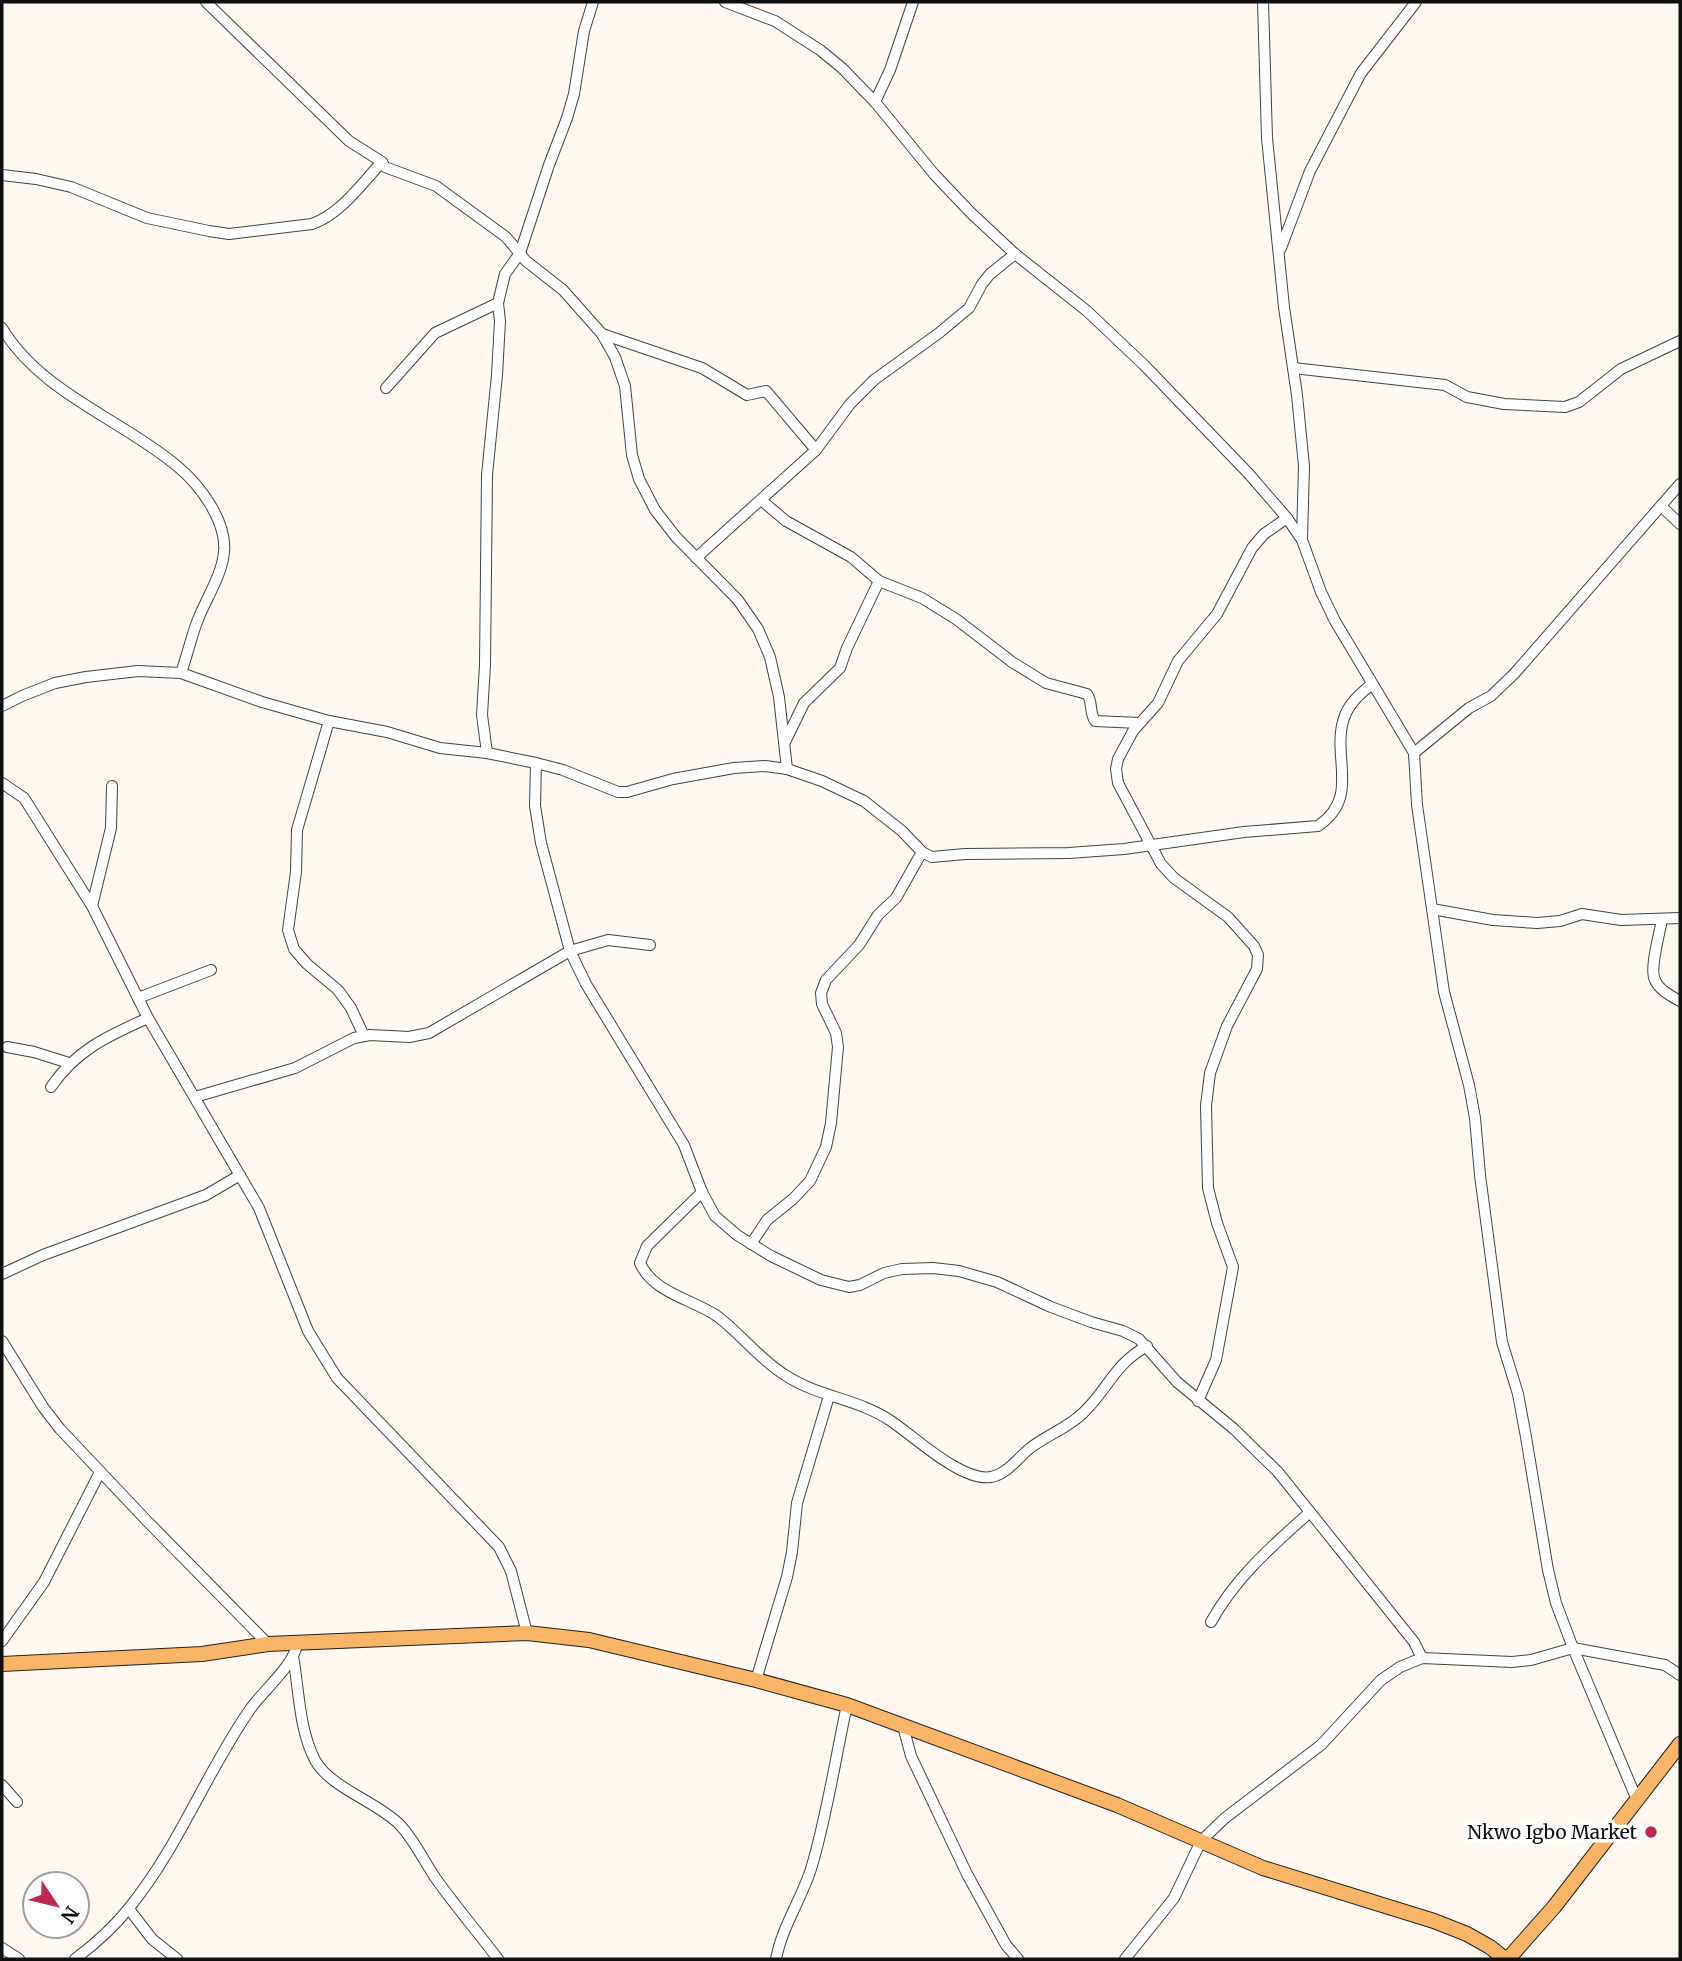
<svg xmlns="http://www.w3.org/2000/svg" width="1682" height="1961" font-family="Merriweather,serif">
<rect width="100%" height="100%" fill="#fff9f1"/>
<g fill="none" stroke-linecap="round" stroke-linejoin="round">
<g stroke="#424242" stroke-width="12">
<g id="minor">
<path d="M206 2 349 141 382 162 385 167 436 186 506 237 526 261 563 290 602 334 615 357 625 386 632 455 639 479 655 510 676 537 738 600 758 629 770 657 779 697 787 769"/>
<path d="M725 2 775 21 820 50 842 68 875 102 934 174 971 213 1015 254 1087 311 1144 365 1249 474 1287 518 1302 540 1321 592 1335 621 1414 753 1417 805 1444 992 1469 1085 1475 1118 1480 1175 1502 1342 1518 1394 1526 1437 1548 1570 1556 1603 1573 1648 1637 1800"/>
<path d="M1263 2 1267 138 1284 307 1297 395 1304 466 1302 539"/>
<path d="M875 102 890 70 913 2"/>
<path d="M2 175 36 179 71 187 147 218 209 231 229 234 312 224C341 214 362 183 382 162"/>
<path d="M1281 248 1310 171 1361 73 1416 2"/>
<path d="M2 328C41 393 121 419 177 466 200 485 227 521 224 552 222 576 205 600 197 622 191 638 187 656 181 673"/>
<path d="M602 334 702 368 747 395 766 391 816 450"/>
<path d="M1293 368 1445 385 1467 397 1504 404 1565 407 1579 402 1621 369 1680 341"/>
<path d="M386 388 435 333 498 303"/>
<path d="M761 500 786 521 851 557 879 581 922 598 956 619 1012 662 1046 683 1087 694C1093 702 1089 712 1095 721L1139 723"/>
<path d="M1661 506 1680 524"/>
<path d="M696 558 816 450 850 404 874 380 939 333 969 308 982 284 990 274 1015 254"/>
<path d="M2 706 22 696 55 683 86 677 138 671 181 673 262 702 329 721 387 732 440 748 487 753 536 763 563 770 618 792H627L673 779 734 768 765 766 787 769 822 781 864 801 902 831 922 852 932 857 965 854 1069 853 1124 849 1244 832 1318 826C1361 797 1331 757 1344 718 1349 703 1360 694 1372 684"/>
<path d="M329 721 297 830 296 872 288 930 294 949 307 964 338 990 351 1008 364 1036"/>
<path d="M785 742 804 703 840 668 847 648 879 581"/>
<path d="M487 753 482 715 485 665 487 475 497 375 500 321 498 303 505 274 520 253 549 165 567 118 574 94 584 31 593 2"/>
<path d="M1414 753 1469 708 1491 696 1514 674 1680 484"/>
<path d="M536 763 535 806 541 843 570 951 586 984 684 1145 702 1192 715 1216 737 1235 771 1256 821 1280 849 1287 860 1285 884 1273 902 1269 933 1268 959 1271 997 1282 1051 1307 1091 1322 1123 1331 1139 1339 1177 1382 1234 1429 1278 1472 1414 1642 1422 1658"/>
<path d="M2 783 24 798 92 906 148 1018 259 1208 308 1331 337 1378 499 1547 511 1571 527 1633"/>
<path d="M92 906 111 828 112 786"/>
<path d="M1432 909 1493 920 1537 923 1560 921 1582 914 1621 920 1680 918"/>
<path d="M1662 919C1660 933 1649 969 1655 980 1659 990 1671 996 1680 1001"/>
<path d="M138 998 211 970"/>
<path d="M7 1047 34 1052 69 1063"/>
<path d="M51 1087C76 1050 108 1036 148 1018"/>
<path d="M195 1097 295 1068 354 1038 370 1035 409 1037 429 1033 570 951 608 940 650 945"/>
<path d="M702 1192 647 1246 640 1263C653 1293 692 1299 717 1316 741 1334 759 1359 785 1375 818 1397 859 1399 891 1421 915 1437 962 1482 991 1477 1007 1474 1017 1459 1029 1449 1045 1436 1066 1429 1082 1414 1108 1390 1113 1365 1147 1346"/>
<path d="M751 1244 767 1220 793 1199 810 1181 826 1147 831 1123 838 1047 836 1033 822 1004 821 993 826 980 859 945 878 915 896 898 922 852"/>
<path d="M2 1274 43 1255 206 1195 240 1175"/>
<path d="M2 1341 43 1407 60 1429 148 1522 268 1644"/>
<path d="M1198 1401 1216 1360 1233 1267 1217 1223 1208 1188 1206 1106 1210 1073 1227 1026 1257 969 1258 955 1254 946 1228 917 1174 878 1161 864 1118 783 1116 769 1118 759 1133 731 1158 703 1178 661 1217 614 1252 548 1264 534 1287 518"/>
<path d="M1211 1622C1236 1577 1272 1546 1310 1512"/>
<path d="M2 1641 44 1582 100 1472"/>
<path d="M293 1656C299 1689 299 1730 315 1760 330 1788 378 1802 400 1825 416 1842 425 1864 439 1883 458 1909 479 1934 498 1959"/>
<path d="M756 1680 787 1577 792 1552 797 1503 829 1396"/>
<path d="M903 1726 911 1756 967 1874 1006 1945 1018 1959"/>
<path d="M2 1785 17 1802"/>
<path d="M129 1909 152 1939 177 1959"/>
<path d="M2 1948 19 1959"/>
<path d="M75 1959C95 1944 114 1927 129 1908 179 1847 206 1772 251 1708 263 1691 296 1663 297 1643"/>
<path d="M776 1959C782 1927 801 1900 811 1869 827 1816 835 1760 847 1705"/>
<path d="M1125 1959 1174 1898 1201 1841 1225 1818 1321 1745 1381 1680 1400 1667 1422 1658 1512 1662 1531 1660 1573 1648 1665 1665 1680 1675"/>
</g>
</g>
<g stroke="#202020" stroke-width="16">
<g id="major">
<path d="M2 1664 202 1654 268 1644 480 1635 527 1633 589 1640 756 1680 847 1705 1117 1805 1263 1868 1434 1921 1467 1934 1490 1947 1505 1959"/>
<path d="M1508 1959 1554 1907 1680 1744"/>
</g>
</g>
<use href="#minor" stroke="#fff" stroke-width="10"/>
<use href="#major" stroke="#f8b568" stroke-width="14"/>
</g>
<circle fill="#bf2650" stroke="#fff" stroke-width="2.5" cx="1651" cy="1832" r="7"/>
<g text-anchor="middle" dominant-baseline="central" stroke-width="7" stroke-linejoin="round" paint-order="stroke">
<g font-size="19" fill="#0f0f0f" stroke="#fff" text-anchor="end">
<text x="1637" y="1832">Nkwo Igbo Market</text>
</g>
</g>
<rect width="1682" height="1961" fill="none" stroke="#0f0f0f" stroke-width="7"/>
<g transform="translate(56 1905) rotate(125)"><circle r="33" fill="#ffffff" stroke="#9f9f9f" stroke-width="2"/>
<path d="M0-5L12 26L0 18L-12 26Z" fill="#bf2650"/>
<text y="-10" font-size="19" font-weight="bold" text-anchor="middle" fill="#0f0f0f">N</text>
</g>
</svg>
